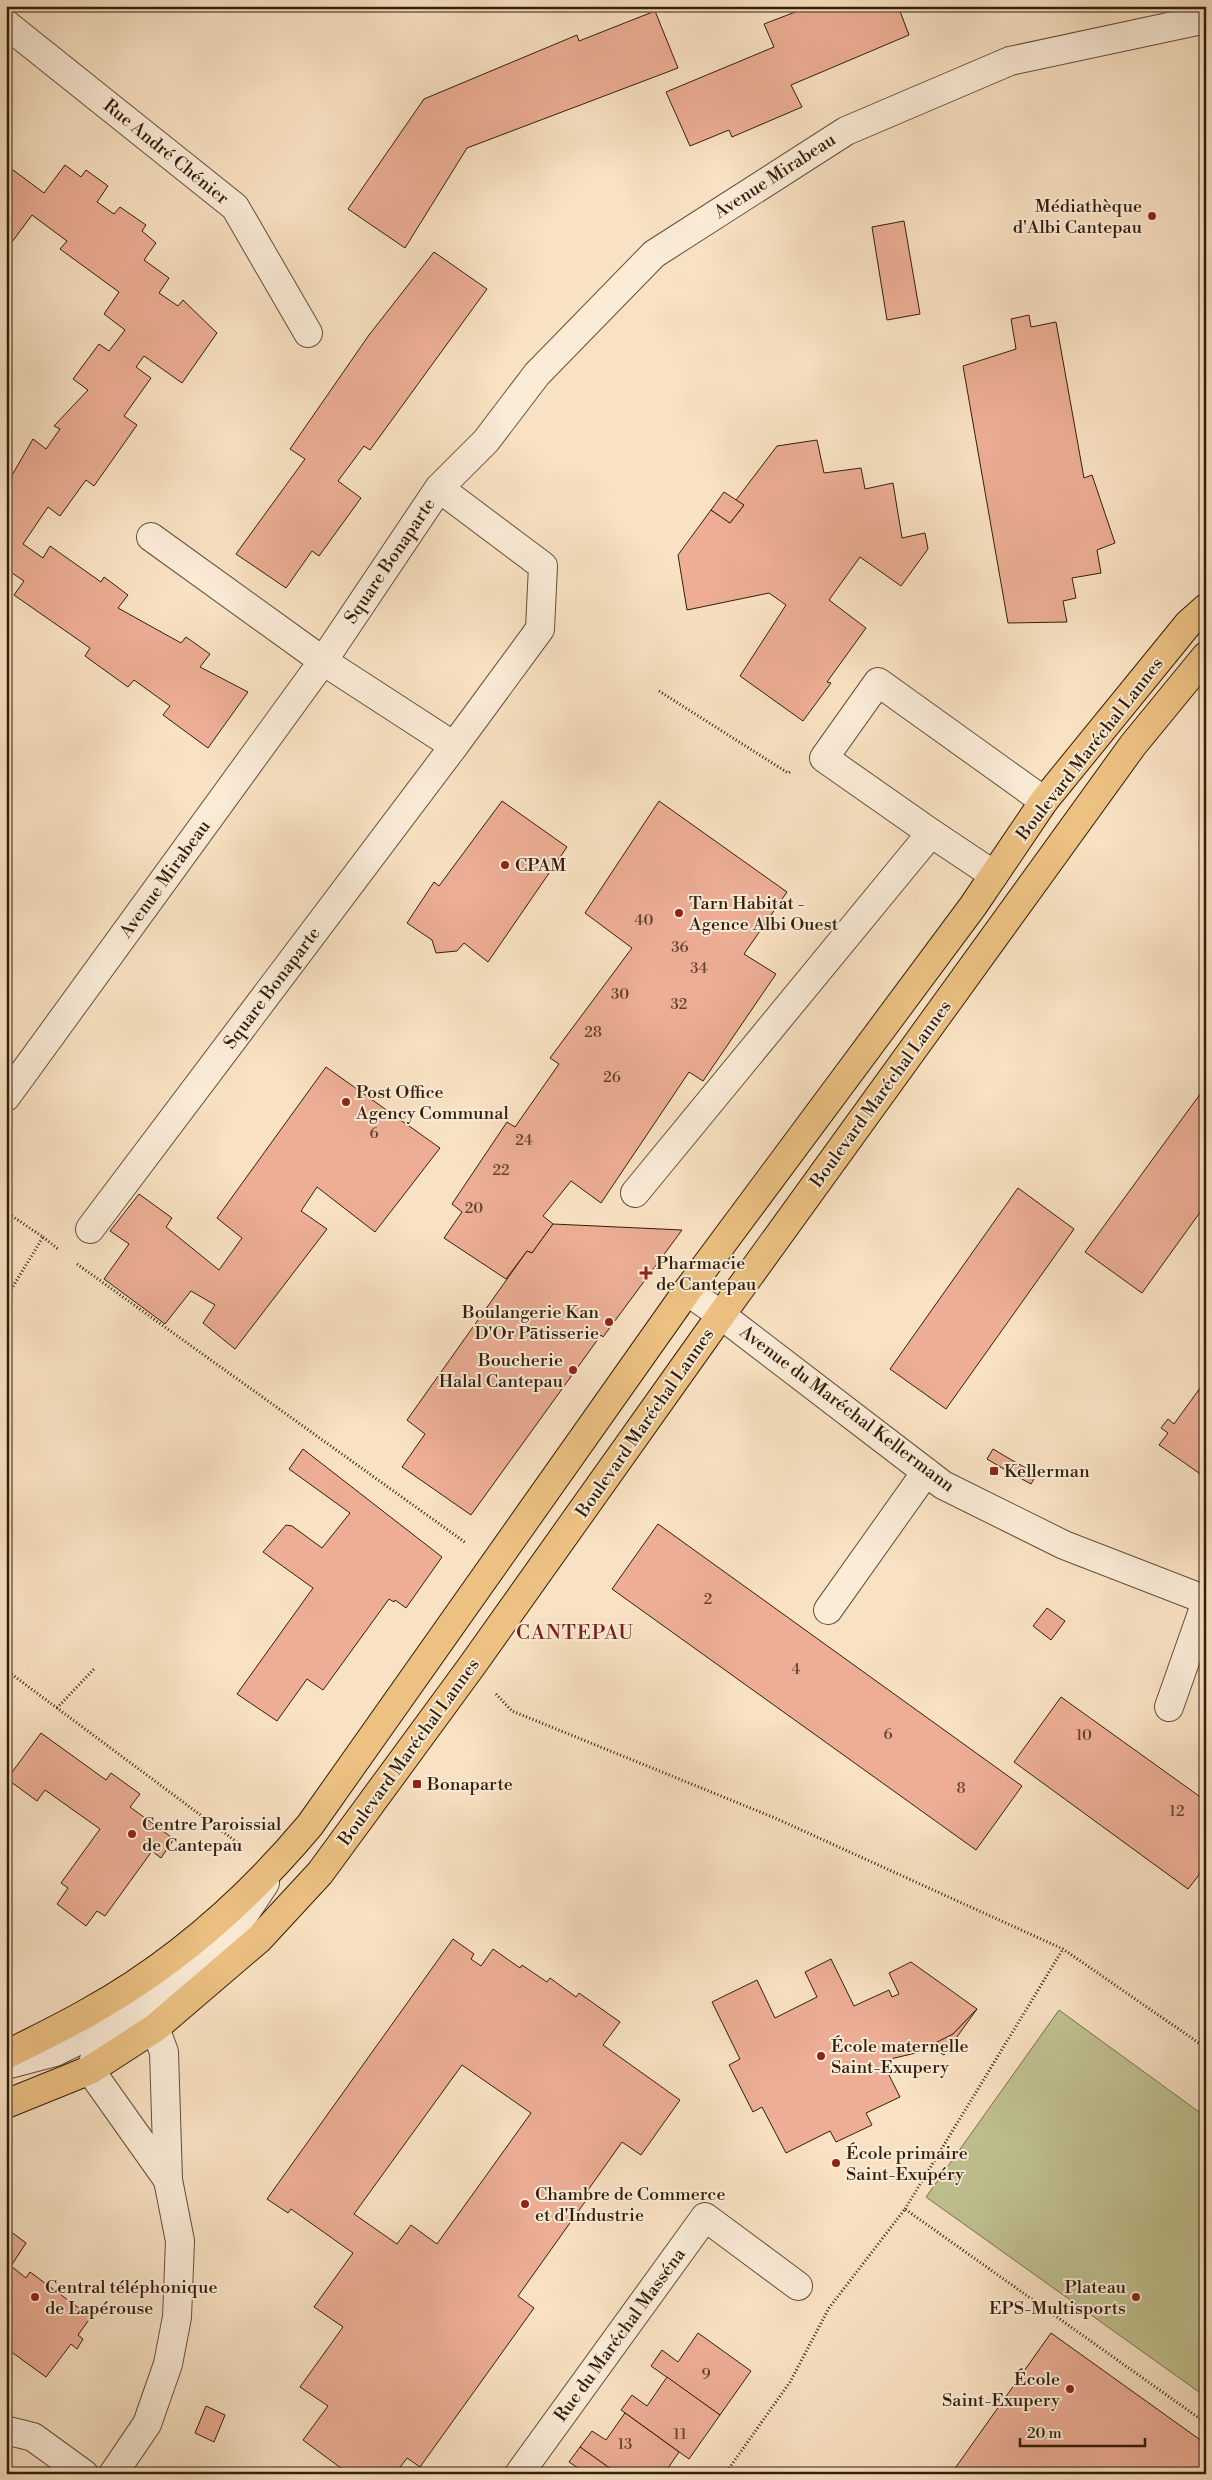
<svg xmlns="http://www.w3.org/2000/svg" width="1212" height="2480" font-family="'Libre Bodoni',serif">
<rect width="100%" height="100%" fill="#f9e2c3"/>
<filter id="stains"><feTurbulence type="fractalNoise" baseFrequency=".004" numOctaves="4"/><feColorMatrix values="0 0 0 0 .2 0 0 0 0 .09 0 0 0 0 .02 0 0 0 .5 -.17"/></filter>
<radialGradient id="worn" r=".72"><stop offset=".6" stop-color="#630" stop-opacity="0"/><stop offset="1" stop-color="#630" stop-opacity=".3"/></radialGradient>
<path fill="#c1c291" stroke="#7a704e" d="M1059 2010 1206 2117V2397L926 2197Z"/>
<g fill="#edae95" stroke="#331e0a" fill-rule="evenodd">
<path d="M811 6H898L909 35 791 85 802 107 732 137 729 130 690 146 666 92 774 47 764 24Z"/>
<path d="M655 11 678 68 467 148 405 248 348 209 424 99 577 35 579 41Z"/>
<path d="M6 131 12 136 6 144Z"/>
<path d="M65 165 81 177 86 170 108 186 97 202 114 214 120 207 146 225 142 231 156 243 144 260 169 278 159 293 178 306 183 300 217 333 182 383 144 356 136 367 151 378 124 416 137 425 94 486 86 480 60 516 48 507 23 544 43 558 50 546 101 582 104 577 128 595 118 608 181 643 186 637 210 654 200 667 248 692 208 748 163 715 170 706 134 680 128 687 85 656 90 648 14 595 24 581 12 573 6 581V480L8 482 33 439 46 449 60 429 54 426 88 390 73 379 99 344 109 351 125 330 104 314 119 292 60 249 67 241 32 215 12 242 6 238V170L9 167 44 193Z"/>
<path d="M904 221 920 314 887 320 872 227Z"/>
<path d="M434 252 487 289 370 450 364 446 338 481 361 498 319 556 312 551 286 588 236 554 305 459 290 449 369 335Z"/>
<path d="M1029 315 1031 327 1056 322 1084 478 1092 475 1115 543 1097 550 1101 573 1072 578 1076 598 1063 601 1067 622 1008 623 963 366 1016 349 1011 319Z"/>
<path d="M817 440 824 473 861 468 865 489 893 483 902 538 925 533 928 549 901 586 860 557 829 600 866 628 827 682 831 683 803 721 740 676 786 605 769 593 687 610 678 555 711 510 730 523 744 505 736 500 777 446Z"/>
<path d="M724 492 744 505 730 523 711 510Z"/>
<path d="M502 801 567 847 488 962 464 943 457 951 436 953 432 940 407 923 434 882 439 886Z"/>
<path d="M659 801 787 892 744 954 776 974 703 1081 689 1072 601 1203 571 1181 543 1216 553 1224 532 1253 527 1251 506 1279 444 1238 462 1212 452 1204 507 1122 515 1127 559 1064 550 1058 632 948 585 913Z"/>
<path d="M326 1067 440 1148 375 1232 317 1187 301 1211 327 1229 235 1349 203 1323 215 1305 191 1291 165 1324 104 1279 129 1244 110 1231 139 1194 172 1218 166 1227 219 1270 242 1238 217 1218Z"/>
<path d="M1206 1086V1204L1142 1293 1085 1252Z"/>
<path d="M1018 1188 1074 1229 946 1409 890 1369Z"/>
<path d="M553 1224 682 1230 603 1337 601 1335 471 1515 402 1467 425 1434 407 1420 527 1251 532 1253Z"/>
<path d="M1203 1384 1206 1386V1478L1159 1445 1168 1433 1161 1428 1168 1419 1174 1424Z"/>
<path d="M303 1449 442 1557 406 1608 395 1600 394 1602 389 1599 323 1690 307 1679 277 1721 237 1694 313 1588 263 1552 286 1525 292 1526 322 1548 350 1513 289 1469Z"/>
<path d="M993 1449 1015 1462 1009 1472 987 1459Z"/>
<path d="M1015 1462 1037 1474 1031 1484 1009 1472Z"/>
<path d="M658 1524 1022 1786 976 1850 612 1589Z"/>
<path d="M1047 1608 1065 1621 1051 1640 1033 1626Z"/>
<path d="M1061 1697 1206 1801V1866L1188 1889 1014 1762Z"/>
<path d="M41 1733 106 1780 111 1773 140 1794 130 1807 174 1839 161 1858 152 1851 105 1916 97 1911 86 1926 57 1904 68 1888 61 1883 100 1829 45 1790 37 1801 7 1779Z"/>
<path d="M453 1939 474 1954 471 1959 481 1966 493 1949 520 1968 522 1965 547 1982 550 1978 576 1997 579 1993 620 2022 603 2045 680 2100 641 2155 622 2142 588 2190 592 2192 518 2296 534 2308 420 2467 407 2458 395 2474H349L303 2440 328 2406 300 2387 343 2327 314 2307 353 2253 291 2209 288 2213 267 2199ZM462 2065 531 2113 437 2244 411 2225 397 2244 354 2214Z"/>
<path d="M831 1959 854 2006 889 1990 892 1997 899 1994 889 1973 911 1962 977 2009 953 2034 920 2052 882 2061 900 2097 866 2113 872 2125 836 2142 830 2131 786 2153 762 2107 753 2112 729 2065 740 2059 712 2002 757 1980 775 2018 817 1997 805 1972Z"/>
<path d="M977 2009 944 2055 929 2046 953 2034Z"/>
<path d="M6 2228 26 2243 11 2266 26 2278 30 2272 91 2317 78 2335 83 2339 77 2349 71 2344 46 2377 6 2348Z"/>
<path d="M698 2333 751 2371 720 2415 651 2366 662 2350 678 2362Z"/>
<path d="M1051 2333 1206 2444V2474H951Z"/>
<path d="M667 2377 720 2415 689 2459 621 2410 632 2395 647 2406Z"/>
<path d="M206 2406 225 2415 214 2442 195 2433Z"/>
<path d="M625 2413 679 2452 664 2474H618L580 2447 592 2431 606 2440Z"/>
<path d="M580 2447 618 2474H583L584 2472 569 2462Z"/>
</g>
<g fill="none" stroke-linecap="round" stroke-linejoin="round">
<g stroke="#644f38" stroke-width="30">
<g id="minor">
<path d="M6 24 235 207 308 333"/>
<path d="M439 488 543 566 540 629 454 746 323 661 439 488 486 441 537 374 654 254 846 131 1010 61 1206 19"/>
<path d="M931 833 824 758 878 682 1044 801"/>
<path d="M6 1097 323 661 151 537"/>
<path d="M635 1193 931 833 994 875"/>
<path d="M90 1229 454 746"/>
<path d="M687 1291 721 1315 943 1485 1064 1545 1206 1600"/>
<path d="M828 1610 926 1472"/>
<path d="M1169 1707 1206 1602"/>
<path d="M6 2065 55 2052 108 2026 155 2028 164 2052 168 2180 180 2241 177 2317 168 2364 147 2424 113 2474"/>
<path d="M168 2180 90 2070 108 2026 155 1999 226 1942 265 1883"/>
<path d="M6 2432 9 2431 33 2437 84 2474"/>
<path d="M519 2474 705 2217 798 2286"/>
</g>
</g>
<g stroke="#331e0a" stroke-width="30">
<g id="major">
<path d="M6 2055C33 2041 61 2028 87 2013 172 1966 248 1899 310 1825L687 1291 973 906 1044 801 1188 624 1206 608"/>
<path d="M6 2104 90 2070 155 2028 259 1939 320 1873 471 1667 721 1315 1133 745 1206 656"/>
</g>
</g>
<g stroke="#331e0a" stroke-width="3" stroke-dasharray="1 2.5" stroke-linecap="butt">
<path d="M659 691 788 773 792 771"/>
<path d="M6 1212 43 1237 6 1298"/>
<path d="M43 1237 58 1249"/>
<path d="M77 1264 466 1543"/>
<path d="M6 1670 242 1846"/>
<path d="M496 1694 512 1711 775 1818 1063 1949 1206 2048"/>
<path d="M57 1708 94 1669"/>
<path d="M905 2209 1063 1949"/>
<path d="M725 2474 790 2382 829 2308 905 2209 1206 2423"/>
</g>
<use href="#minor" stroke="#fbecd8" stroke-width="28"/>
<use href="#major" stroke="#ecc182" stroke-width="28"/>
</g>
<g fill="#8f2418" stroke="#fbecd8" stroke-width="2">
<circle cx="1152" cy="216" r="5"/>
<circle cx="505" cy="865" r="5"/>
<circle cx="679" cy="913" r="5"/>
<circle cx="346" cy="1102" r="5"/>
<path d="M643.5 1265.5h5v5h5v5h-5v5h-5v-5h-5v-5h5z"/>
<circle cx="609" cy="1322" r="5"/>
<circle cx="573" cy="1370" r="5"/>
<rect x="989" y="1466" width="10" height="10" rx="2.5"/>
<rect x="412" y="1779" width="10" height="10" rx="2.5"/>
<circle cx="132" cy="1834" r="5"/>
<circle cx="821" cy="2056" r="5"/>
<circle cx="836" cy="2163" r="5"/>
<circle cx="525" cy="2204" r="5"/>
<circle cx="35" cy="2297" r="5"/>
<circle cx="1136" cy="2297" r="5"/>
<circle cx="1070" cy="2389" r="5"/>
</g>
<g text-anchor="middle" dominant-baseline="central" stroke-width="4" stroke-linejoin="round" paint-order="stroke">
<g font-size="15" fill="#62422d">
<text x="644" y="920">40</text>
<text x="680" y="947">36</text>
<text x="699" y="968">34</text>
<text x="620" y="994">30</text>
<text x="679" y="1004">32</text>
<text x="593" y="1032">28</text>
<text x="612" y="1077">26</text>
<text x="374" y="1133">6</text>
<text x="524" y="1140">24</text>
<text x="501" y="1170">22</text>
<text x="474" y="1208">20</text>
<text x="708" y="1599">2</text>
<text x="796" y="1669">4</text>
<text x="888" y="1734">6</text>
<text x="1084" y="1735">10</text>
<text x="961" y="1788">8</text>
<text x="1177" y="1811">12</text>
<text x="706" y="2374">9</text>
<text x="680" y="2434">11</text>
<text x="625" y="2444">13</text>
</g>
<g font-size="18" fill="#331e0a" stroke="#fbecd8">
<text transform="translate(166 152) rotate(39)">Rue André Chénier</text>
<text transform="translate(775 176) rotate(-33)">Avenue Mirabeau</text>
<text transform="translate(390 561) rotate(-56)">Square Bonaparte</text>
<text transform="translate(1090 749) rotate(-52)">Boulevard Maréchal Lannes</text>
<text transform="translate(165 879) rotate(-54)">Avenue Mirabeau</text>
<text transform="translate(272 988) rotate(-53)">Square Bonaparte</text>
<text transform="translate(881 1094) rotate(-54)">Boulevard Maréchal Lannes</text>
<text transform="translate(847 1409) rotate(37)">Avenue du Maréchal Kellermann</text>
<text transform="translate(645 1423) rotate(-55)">Boulevard Maréchal Lannes</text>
<text transform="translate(409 1752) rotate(-54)">Boulevard Maréchal Lannes</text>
<text transform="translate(620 2335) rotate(-54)">Rue du Maréchal Masséna</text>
</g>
<g font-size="18" fill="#331e0a" stroke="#fbecd8" text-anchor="start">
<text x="1142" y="206" text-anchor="end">Médiathèque<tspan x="1142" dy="21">d'Albi Cantepau</tspan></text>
<text x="515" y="865">CPAM</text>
<text x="689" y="903">Tarn Habitat -<tspan x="689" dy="21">Agence Albi Ouest</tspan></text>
<text x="356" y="1092">Post Office<tspan x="356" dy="21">Agency Communal</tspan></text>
<text x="656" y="1263">Pharmacie<tspan x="656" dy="21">de Cantepau</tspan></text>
<text x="599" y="1312" text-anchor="end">Boulangerie Kan<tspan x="599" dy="21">D'Or Pātisserie</tspan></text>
<text x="563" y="1360" text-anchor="end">Boucherie<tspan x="563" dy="21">Halal Cantepau</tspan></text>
<text x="1004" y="1471">Kellerman</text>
<text x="427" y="1784">Bonaparte</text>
<text x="142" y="1824">Centre Paroissial<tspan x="142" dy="21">de Cantepau</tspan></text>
<text x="831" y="2046">École maternelle<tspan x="831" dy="21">Saint-Exupery</tspan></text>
<text x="846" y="2153">École primaire<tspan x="846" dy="21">Saint-Exupéry</tspan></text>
<text x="535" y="2194">Chambre de Commerce<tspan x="535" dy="21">et d'Industrie</tspan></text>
<text x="45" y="2287">Central téléphonique<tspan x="45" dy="21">de Lapérouse</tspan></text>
<text x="1126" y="2287" text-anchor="end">Plateau<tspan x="1126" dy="21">EPS-Multisports</tspan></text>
<text x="1060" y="2379" text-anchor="end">École<tspan x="1060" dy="21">Saint-Exupery</tspan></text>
</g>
<g font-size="20" letter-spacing="1" fill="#7a1f14" stroke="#fbecd8">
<text x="575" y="1633">CANTEPAU</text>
</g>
</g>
<rect width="1212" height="2480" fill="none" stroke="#f9e2c3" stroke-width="25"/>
<rect x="8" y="8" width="1197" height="2465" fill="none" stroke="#331e0a" stroke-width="2.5"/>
<rect x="12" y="12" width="1187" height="2455" fill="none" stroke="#331e0a"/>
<path d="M1020 2438v8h125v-8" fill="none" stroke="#331e0a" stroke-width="2.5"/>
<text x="1027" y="2438" font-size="15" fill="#331e0a" stroke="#fbecd8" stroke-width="4" paint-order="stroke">20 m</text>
<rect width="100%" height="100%" filter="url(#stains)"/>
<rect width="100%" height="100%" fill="url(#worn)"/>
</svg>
